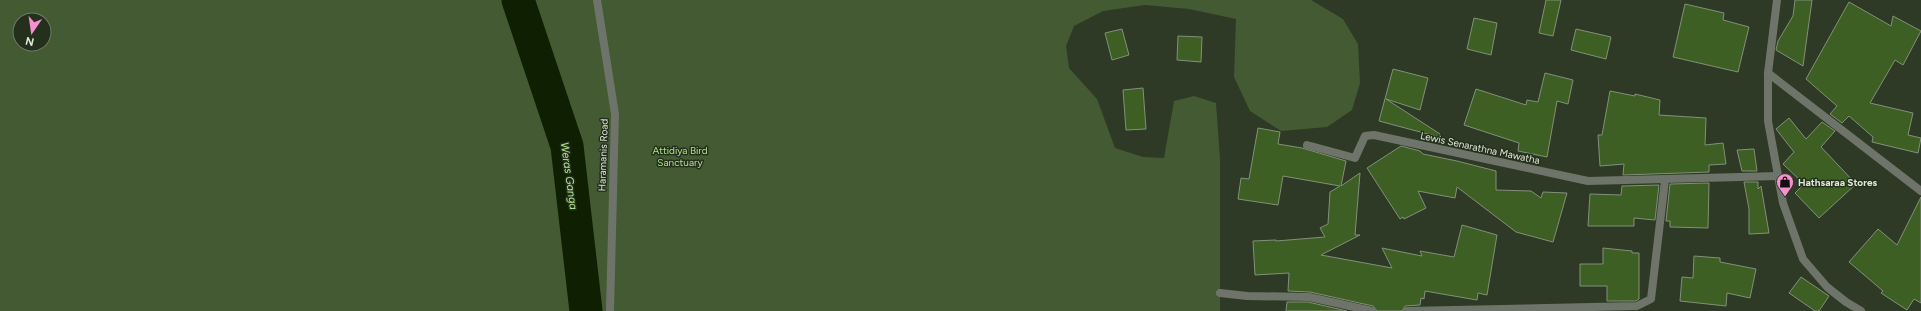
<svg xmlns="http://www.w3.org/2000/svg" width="1921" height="311" font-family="Figtree,sans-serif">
<rect width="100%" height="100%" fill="#2e3a26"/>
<path fill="#435a33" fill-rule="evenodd" d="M0 0H1311L1343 19 1358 44 1360 83 1352 110 1327 127 1281 131 1250 111 1234 77 1236 19 1189 9 1145 5 1103 11 1074 26 1066 46 1069 68 1097 99 1115 148 1143 157 1164 158 1174 101 1194 96 1216 103 1220 159V311H0ZM20 20H44V44H20Z"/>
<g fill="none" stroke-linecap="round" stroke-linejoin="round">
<path stroke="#0e1f02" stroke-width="33" d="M518 0 567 146 586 311"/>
</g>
<g fill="#3e5f23" stroke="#829079">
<path d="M1546 0H1561L1553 36 1539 33Z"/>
<path d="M1795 0H1812L1803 66 1776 50 1778 41 1793 16Z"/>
<path d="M1849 2 1891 26 1893 16 1921 31 1903 65 1895 60 1870 103 1913 113 1908 135 1921 138 1918 153 1872 142 1873 137 1849 116 1842 123 1830 114 1837 106 1806 79Z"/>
<path d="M1685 4 1724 13 1723 20 1749 27 1738 72 1673 57Z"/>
<path d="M1474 18 1497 23 1491 55 1467 49Z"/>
<path d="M1122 29 1129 55 1112 60 1105 33Z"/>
<path d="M1576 29 1611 37 1606 59 1571 50Z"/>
<path d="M1178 36 1202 37 1201 62 1177 60Z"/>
<path d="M1393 69 1428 78 1420 110 1386 99 1440 134 1439 137 1379 121Z"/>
<path d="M1545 73 1573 80 1568 104 1557 101 1547 157 1518 151 1519 143 1464 125 1476 89 1526 105 1527 100 1538 102Z"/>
<path d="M1143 88 1146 129 1126 130 1123 90Z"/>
<path d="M1610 91 1635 96V94L1660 100 1659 115 1706 118 1705 145 1723 143 1726 164 1709 165V172L1623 175 1624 164 1600 166 1598 135H1602Z"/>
<path d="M1789 118 1806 139 1822 122 1835 131 1821 147 1856 184 1819 218 1795 193 1804 184 1783 164 1794 152 1776 129Z"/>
<path d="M1258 128 1280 132 1278 144 1302 148 1346 161 1341 186 1360 173 1355 235H1360L1321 255 1392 268 1382 248 1422 256 1420 251 1454 257 1462 225 1497 235 1487 295 1478 293 1477 300 1425 291 1424 299 1421 298 1420 305 1405 306 1402 311H1377L1373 306 1310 292 1288 291 1289 273 1255 275 1253 241 1276 240V241L1325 237 1320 228 1328 224 1330 192 1340 186 1283 176 1278 205 1238 199 1241 178 1249 179Z"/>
<path d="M1401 146 1420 151 1423 154 1457 161 1496 171V190L1531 191 1541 198 1543 192 1567 193 1553 242 1516 232 1457 187 1455 198 1418 191 1426 208 1404 219 1403 217 1400 219 1367 168Z"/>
<path d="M1754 149 1757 171H1742L1737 150Z"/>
<path d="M1744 182H1758V189L1761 186 1769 233 1749 234V209Z"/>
<path d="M1709 183 1708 228 1670 227V221H1666L1670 184Z"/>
<path d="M1659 185 1655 220 1634 218V226H1588L1590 194 1621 195 1622 186Z"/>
<path d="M1921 197V303L1914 299 1907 310 1881 293 1883 291 1849 262 1878 229 1897 245Z"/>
<path d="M1603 248 1632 251V253H1639V299L1636 301H1607V286H1580V264H1603Z"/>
<path d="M1694 256 1720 258V262L1756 269 1750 298 1727 293 1726 306 1680 301 1682 277 1693 278Z"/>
<path d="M1801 277 1829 296 1819 311H1815L1789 293Z"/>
<path d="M1287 302H1308L1347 311H1286Z"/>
</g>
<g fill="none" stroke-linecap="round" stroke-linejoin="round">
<g stroke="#6e746a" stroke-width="8">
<path d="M597 0 615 114 610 311"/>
<path d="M1777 0 1768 73V121L1783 203 1803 259 1827 287 1846 302 1861 311"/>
<path d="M1768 73 1921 191"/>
<path d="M1307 145 1355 158 1365 136 1374 135 1588 181 1778 176"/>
<path d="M1220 293 1247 296 1309 297 1372 311"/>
<path d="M1407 311 1637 306 1651 299 1665 180"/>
</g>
</g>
<defs>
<g id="shop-pin" transform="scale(0.9)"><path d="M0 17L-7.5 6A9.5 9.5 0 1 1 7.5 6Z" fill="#f690cf" stroke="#24301c"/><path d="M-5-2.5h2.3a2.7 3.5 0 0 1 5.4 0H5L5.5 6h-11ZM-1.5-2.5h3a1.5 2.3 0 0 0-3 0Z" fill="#111"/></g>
</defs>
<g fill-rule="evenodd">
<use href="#shop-pin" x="1785" y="182"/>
</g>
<g text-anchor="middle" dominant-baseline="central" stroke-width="3" stroke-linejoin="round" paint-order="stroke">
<g font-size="10" fill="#dfe7da" stroke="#24301c">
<text transform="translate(1480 148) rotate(12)">Lewis Senarathna Mawatha</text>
<text transform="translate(603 155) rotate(-88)">Haramanis Road</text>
</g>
<g font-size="10" fill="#ade08a" stroke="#24301c">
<text x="680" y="150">Attidiya Bird<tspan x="680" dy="12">Sanctuary</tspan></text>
</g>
<g font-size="10" font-weight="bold" fill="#dfe7da" stroke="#24301c" text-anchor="start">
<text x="1798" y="182">Hathsaraa Stores</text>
</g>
<g font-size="11" font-style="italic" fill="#b3e690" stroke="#24301c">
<text transform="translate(569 176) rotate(82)">Weras Ganga</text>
</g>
</g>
<g transform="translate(32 32) rotate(193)"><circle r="19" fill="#24301c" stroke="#6f7968"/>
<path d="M0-3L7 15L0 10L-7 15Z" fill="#f690cf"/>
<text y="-6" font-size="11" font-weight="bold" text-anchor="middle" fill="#dfe7da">N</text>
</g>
</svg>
